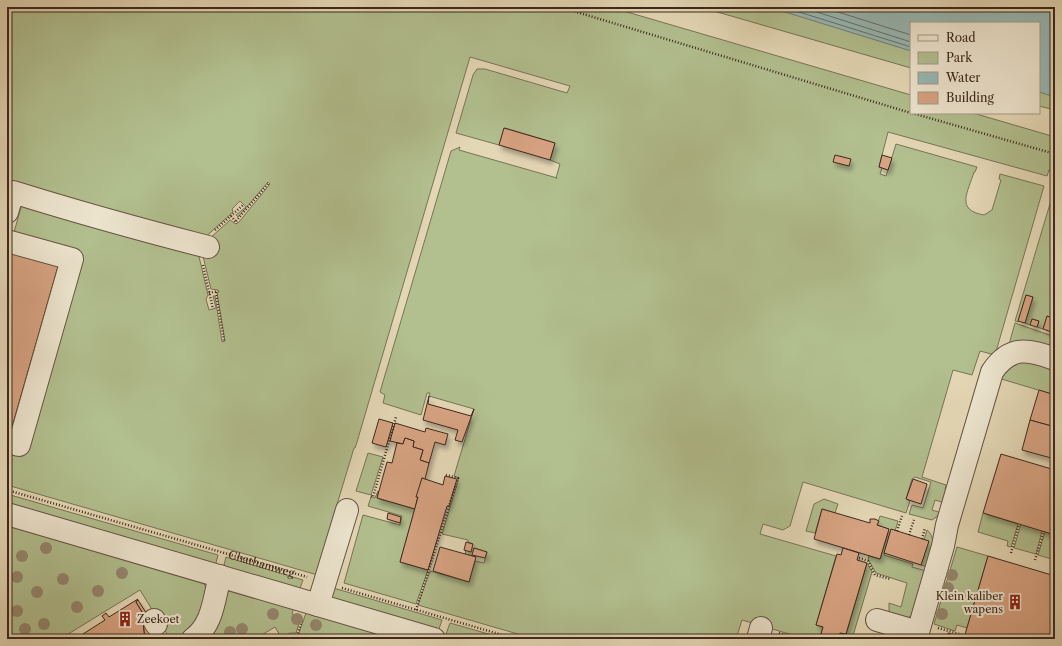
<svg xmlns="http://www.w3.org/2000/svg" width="1062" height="646" font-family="'Libre Caslon Text',serif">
<defs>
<filter id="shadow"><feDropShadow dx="2.5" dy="4.5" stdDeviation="2" flood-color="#0004"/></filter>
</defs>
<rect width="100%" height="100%" fill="#e4d7b5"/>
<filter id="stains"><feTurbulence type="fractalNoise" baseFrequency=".005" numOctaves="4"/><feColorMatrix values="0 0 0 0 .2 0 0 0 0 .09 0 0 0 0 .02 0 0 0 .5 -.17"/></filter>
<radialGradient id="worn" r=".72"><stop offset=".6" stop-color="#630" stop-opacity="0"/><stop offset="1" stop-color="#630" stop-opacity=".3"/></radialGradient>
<g fill="#b2bf8f" stroke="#787456">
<path d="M7 7H610L911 95V113H973L1055 137V172L1049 170 1047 176 888 132 879 167 882 168 880 174 886 176 896 144 977 167 975 172H974C968 192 955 210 984 215L992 210 1001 180 999 179 1000 174 1044 186 995 355 980 351 972 375 953 370 922 477 946 485 945 490 949 491 945 503 935 500 932 510 942 513 932 520 909 514 912 505 923 508 931 482 915 477 912 479 906 499 910 501 906 513 803 482 790 526 783 530 763 524 760 534 836 556 816 625 823 627 821 634 838 639H806L742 620 736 639H535L418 605 430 571 469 582 475 561 484 563 487 552 474 548 476 557 465 554 466 550 473 544 468 542V540L442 534 459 478 454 476 474 409 429 396 430 393H427L421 415 383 403 385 395 380 392 451 151 460 147 459 150 557 178H556L560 164 550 160 555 143 505 128 499 145 456 133 473 75 477 69H485L567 93 570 86 470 57 357 442 355 448H354L329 531 321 576 7 485V448L26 453 83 255 13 236 23 200 197 248 208 295 206 299 209 310 216 308 213 296H215L222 342 225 341 217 293 219 292 218 290 211 289 202 252 208 240 230 220 236 224 239 222 270 184 268 182 238 217 236 215 246 207 240 201 232 209 233 212 201 241 7 187Z"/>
<path d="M700 7H953L911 23V68Z"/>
<path d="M1039 49 1055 57V110L1039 106Z"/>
<path d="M1055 187V319L1047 316 1043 329 1037 327 1039 321 1032 319 1030 325 1025 323 1033 297 1026 295 1018 322 1015 321Z"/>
<path d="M1015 323 1055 337V351L1008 348Z"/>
<path d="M1018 359 1055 367V395L998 378Z"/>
<path d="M368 453 383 457 371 495 356 491Z"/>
<path d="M378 491 377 498 415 509 400 562 428 570 416 604 344 583 363 515 400 525 402 516 368 506 371 497 375 498Z"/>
<path d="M7 494 218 555 215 567 7 506Z"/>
<path d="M824 499 838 504 835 513 822 509 815 533 806 531 814 504Z"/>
<path d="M983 513 1018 524 1011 547 1007 546 1008 541 978 532Z"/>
<path d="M880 516 898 521 895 531 891 530 884 555 913 564 912 567 926 571 914 614 906 619 889 613V603L901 607 907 583 876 573 868 559 869 556 880 559 889 529 877 525Z"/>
<path d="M7 523 201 581 205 585 207 593 194 629 179 639H170L140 590 60 639H10L7 635Z"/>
<path d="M1021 524 1042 531 1036 554 1014 548Z"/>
<path d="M927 530C938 538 930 556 928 567L921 565 928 541 924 540Z"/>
<path d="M1045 532 1055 535V560L1038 555Z"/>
<path d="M957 547 988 556 967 628 957 625 955 631 934 624Z"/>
<path d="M226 557 303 580 299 591 223 569Z"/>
<path d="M867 563 872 572 852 639H839L840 633 846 634Z"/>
<path d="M330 587 442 620 438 632 332 600Z"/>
<path d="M230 589 294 607 292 614 301 617 296 633H290L281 637 275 627 255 639H205L227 592Z"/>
<path d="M307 610 407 639H305L299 633Z"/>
<path d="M450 623 506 639H464L446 634Z"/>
</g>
<path fill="#97b8b4" stroke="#737e78" d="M769 7H1055V97L1039 92V23H911V51Z"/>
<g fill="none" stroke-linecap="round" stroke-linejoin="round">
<g stroke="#6a7068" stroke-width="1">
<path d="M783 7 911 47"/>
<path d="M801 7 911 42"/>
<path d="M822 7 911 35"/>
</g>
</g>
<g fill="#d7a382" stroke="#3d281d" filter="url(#shadow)">
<path d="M504 128 555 143 550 160 499 145Z"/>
<path d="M835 155 851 159 849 166 833 162Z"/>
<path d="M882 155 892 158 888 170 879 167Z"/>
<path d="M11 249 59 263 10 434H7V265Z"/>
<path d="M1026 295 1033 297 1025 323 1018 321Z"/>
<path d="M1047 316 1055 319V333L1043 329Z"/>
<path d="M1032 319 1039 321 1037 327 1030 325Z"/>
<path d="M1039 390 1055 395V427L1030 420Z"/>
<path d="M429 396 428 404 471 416 474 409 462 442 455 440 458 430 423 420Z"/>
<path d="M379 419 393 423 386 447 372 443Z"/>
<path d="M1030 420 1055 427V459L1022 450Z"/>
<path d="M395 423 425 432 426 428 448 434 445 445 435 442 429 463 420 460 423 450 413 447 414 441 405 438 403 444 390 441Z"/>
<path d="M405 438 414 441 413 447 423 450 420 460 429 463 425 479 422 478 415 509 377 498 387 462 392 463 397 443 403 444Z"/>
<path d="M1001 454 1055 470V535L983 513Z"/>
<path d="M445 476 457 479 449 506H447L428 570 400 562 418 497H416L422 478 443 485Z"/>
<path d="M913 479 927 484 921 504 906 499Z"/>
<path d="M822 509 870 523V519H875L879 521 877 525 889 529 880 559 814 539Z"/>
<path d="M388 513 401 517 400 523 387 519Z"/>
<path d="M891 529 929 541 921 565 884 553Z"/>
<path d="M466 542 473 544 471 552 464 550Z"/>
<path d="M440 547 476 557 469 582 433 571Z"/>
<path d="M474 548 487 552 485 558 472 555Z"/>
<path d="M843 548 859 553 857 560 867 563 846 634 840 633 838 639 821 634 823 627 816 625 837 554 841 555Z"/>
<path d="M988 556 1055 576V639H946L948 633 964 638Z"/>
<path d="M138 599 136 602 147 620 143 621 145 639H75L105 620 102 616 106 613 109 617Z"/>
<path d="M138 600 162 638 161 639H145L143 621 147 620 136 602Z"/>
</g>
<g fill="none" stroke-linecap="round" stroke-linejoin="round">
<g stroke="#675443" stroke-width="24">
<g id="minor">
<path d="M7 212 13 192C77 212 142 230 208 247"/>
<path d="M7 241 72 259 19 445 7 441"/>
<path d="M7 514 434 639"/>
<path d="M318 605 347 510"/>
<path d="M154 620 156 624"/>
<path d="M877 620 918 632"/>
<path d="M193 639C213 625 214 598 220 576"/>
<path d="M758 639 761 628"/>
<path d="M916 639 943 546 947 525 992 372C1010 345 1029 349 1055 359"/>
</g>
</g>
<g stroke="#3d281d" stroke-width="2.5" stroke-dasharray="1 2" stroke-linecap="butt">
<path d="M560 7 911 113"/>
<path d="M912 113 1055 154"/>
<path d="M231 216 237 223"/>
<path d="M236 221 269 183"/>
<path d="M215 230 243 205"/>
<path d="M203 265 213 309"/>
<path d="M216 292 224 341"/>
<path d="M209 293 218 291"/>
<path id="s1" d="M7 490 307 577"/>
<path d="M371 496 373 497 396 417"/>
<path d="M897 531 902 516"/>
<path d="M909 535 914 520"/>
<path d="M922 539 925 528"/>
<path d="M1011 553 1019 524"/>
<path d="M859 558 868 561 875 575 890 579"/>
<path d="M1035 560 1044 531"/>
<path d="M342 588 516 639"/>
<path d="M416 610 458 478 446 475"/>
<path d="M938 628 963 635"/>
<path d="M779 633 799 639"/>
<path d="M296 639 302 620"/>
</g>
<use href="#minor" stroke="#ede5cf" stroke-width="22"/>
</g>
<g fill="#95876e">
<circle cx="46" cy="548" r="6"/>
<circle cx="22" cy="556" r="6"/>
<circle cx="122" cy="573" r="6"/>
<circle cx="952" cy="575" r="6"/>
<circle cx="17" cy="577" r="6"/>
<circle cx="63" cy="579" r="6"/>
<circle cx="948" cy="588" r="6"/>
<circle cx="98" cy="591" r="6"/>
<circle cx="37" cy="592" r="6"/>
<circle cx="77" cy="607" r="6"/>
<circle cx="17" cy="611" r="6"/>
<circle cx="273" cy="614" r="6"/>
<circle cx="942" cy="614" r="6"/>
<circle cx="297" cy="619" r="6"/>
<circle cx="44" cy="624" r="6"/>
<circle cx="316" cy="625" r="6"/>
<circle cx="25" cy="629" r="6"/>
<circle cx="242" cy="629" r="6"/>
<circle cx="230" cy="632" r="6"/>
</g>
<defs>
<g id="building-bare" transform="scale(1.2)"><path d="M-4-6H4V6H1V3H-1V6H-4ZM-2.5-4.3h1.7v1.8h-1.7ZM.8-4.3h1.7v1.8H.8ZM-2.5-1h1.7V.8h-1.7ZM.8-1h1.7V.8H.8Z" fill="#8f2418" stroke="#ede5cf" stroke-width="2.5" paint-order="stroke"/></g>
</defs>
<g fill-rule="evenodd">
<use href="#building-bare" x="1015" y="602"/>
<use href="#building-bare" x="125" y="619"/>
</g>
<g text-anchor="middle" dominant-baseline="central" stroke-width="4" stroke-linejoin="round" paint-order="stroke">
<g font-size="11" fill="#3d281d" stroke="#ede5cf">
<text stroke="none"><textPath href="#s1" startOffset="265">Chathamweg</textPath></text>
</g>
<g font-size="11" fill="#3d281d" stroke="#ede5cf" text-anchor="end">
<text x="1003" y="596">Klein kaliber<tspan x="1003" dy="13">wapens</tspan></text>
<text x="137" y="619" text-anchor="start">Zeekoet</text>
</g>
</g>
<rect width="1062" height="646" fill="none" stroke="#e4d7b5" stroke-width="24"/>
<rect x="8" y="8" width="1046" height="630" fill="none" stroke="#3d281d" stroke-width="2"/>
<rect x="12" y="12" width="1038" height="622" fill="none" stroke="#3d281d"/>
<rect x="910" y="22" width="130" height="92" fill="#ede5cf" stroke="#a79988"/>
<rect x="918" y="35" width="20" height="6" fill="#ede5cf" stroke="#a79988"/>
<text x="946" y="42" font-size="12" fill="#3d281d">Road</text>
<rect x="918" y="52" width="20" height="12" fill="#b2bf8f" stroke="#a79988"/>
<text x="946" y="62" font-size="12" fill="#3d281d">Park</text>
<rect x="918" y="72" width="20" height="12" fill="#97b8b4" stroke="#a79988"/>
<text x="946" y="82" font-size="12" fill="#3d281d">Water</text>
<rect x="918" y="92" width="20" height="12" fill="#d7a382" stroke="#a79988"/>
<text x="946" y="102" font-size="12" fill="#3d281d">Building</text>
<rect width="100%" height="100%" filter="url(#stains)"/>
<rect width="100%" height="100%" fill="url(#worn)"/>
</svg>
